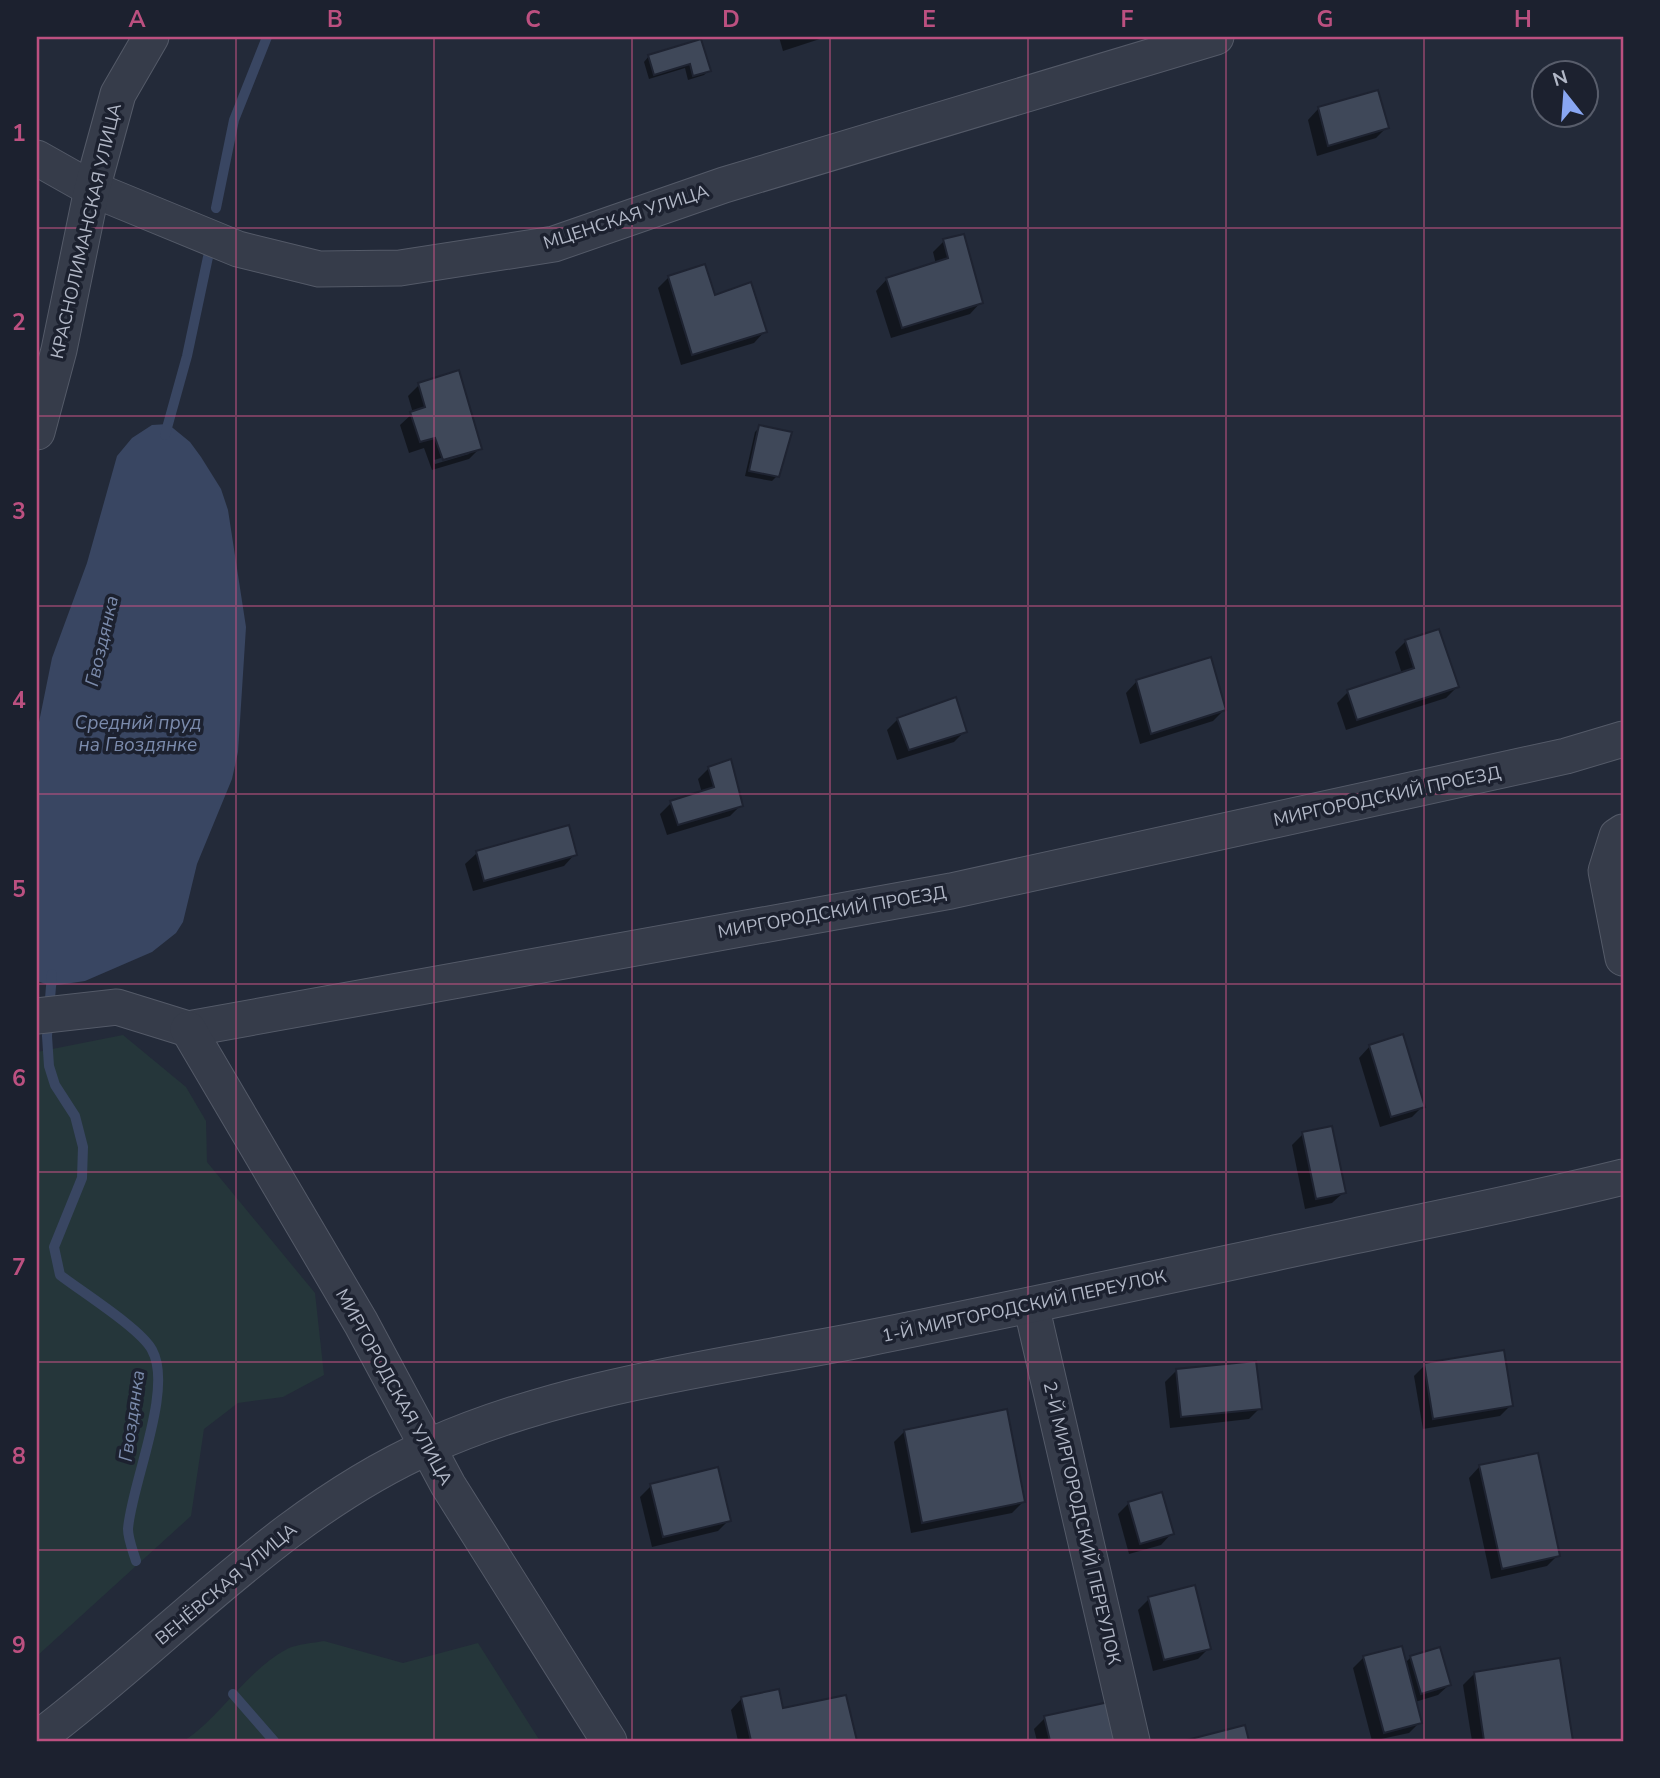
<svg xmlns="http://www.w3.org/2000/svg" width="1660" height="1778" font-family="'Nunito Sans',sans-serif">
<rect width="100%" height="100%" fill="#232a39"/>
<g fill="#25363a">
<path d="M123 1035 186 1087 206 1121 207 1162 315 1293 324 1375 283 1397 238 1403 204 1429 191 1516 37 1656V1052Z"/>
<path d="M324 1641 403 1663 478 1643 540 1741H184C222 1716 246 1671 287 1649 297 1644 313 1643 324 1641Z"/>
</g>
<path fill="#394662" d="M168 424 190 442 201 457 221 489 228 510 246 627 238 752 232 779 197 864 183 922 176 933 152 952 85 981 51 986 37 981V732L52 658 87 563 117 456 132 438 152 425Z"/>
<g fill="#0007" fill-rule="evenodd">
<path d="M779 37H826L783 51Z"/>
<path d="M699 41 709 70 704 75 688 80 685 68 649 79 644 62 649 56Z"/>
<path d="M1319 108 1387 127 1376 138 1317 156 1308 120Z"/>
<path d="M944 241 981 302 970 314 891 338 876 291 887 279 936 264 933 252Z"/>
<path d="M669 277 765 331 754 343 681 365 658 288Z"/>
<path d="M419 385 480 448 469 459 432 470 424 448 409 453 400 425 413 413 408 396ZM469 450V454L435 464 434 460Z"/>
<path d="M760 427 777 476 772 481 745 476 755 432Z"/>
<path d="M1406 641 1457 687 1446 698 1346 730 1337 703 1348 692 1402 674 1395 652Z"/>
<path d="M1137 681 1224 710 1213 721 1140 744 1126 693Z"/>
<path d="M898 719 965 731 954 742 897 760 887 730Z"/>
<path d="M709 768 741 805 730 816 667 835 660 814 671 803 702 793 698 779Z"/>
<path d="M477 853 575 854 564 866 473 891 465 864Z"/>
<path d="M1370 1046 1423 1106 1412 1117 1380 1127 1359 1058Z"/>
<path d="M1303 1134 1344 1192 1332 1203 1305 1209 1292 1145Z"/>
<path d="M1425 1365 1511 1405 1500 1416 1423 1429 1414 1376Z"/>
<path d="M1176 1371 1260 1408 1249 1419 1170 1428 1165 1382Z"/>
<path d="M905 1431 1023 1502 1012 1513 911 1533 894 1442Z"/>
<path d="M1480 1466 1558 1555 1547 1566 1491 1579 1469 1478Z"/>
<path d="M651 1486 729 1520 718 1531 652 1547 640 1497Z"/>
<path d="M1129 1503 1172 1533 1161 1545 1129 1554 1118 1514Z"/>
<path d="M1149 1599 1209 1648 1198 1659 1153 1671 1138 1610Z"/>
<path d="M1364 1657 1405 1663 1411 1657 1450 1684 1438 1695 1415 1702 1420 1722 1409 1733 1372 1741 1353 1668Z"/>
<path d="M1559 1660 1571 1741H1472L1463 1685 1474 1674Z"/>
<path d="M845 1697 855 1741H738L731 1710 742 1698 782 1710Z"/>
<path d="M1045 1718 1116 1741H1037L1034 1729Z"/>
</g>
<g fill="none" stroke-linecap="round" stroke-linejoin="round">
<g stroke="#394662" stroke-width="10">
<path d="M216 208 234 120 267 37"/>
<path d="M165 435 187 356 208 257"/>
<path d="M52 974 47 1036 49 1066 55 1085 75 1116 83 1147 82 1178 54 1247 60 1275C82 1292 141 1329 152 1350 174 1389 131 1485 128 1529 128 1539 133 1551 136 1561"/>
<path d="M233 1694 274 1741"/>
</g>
</g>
<g fill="#3f4859" stroke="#1e2331" stroke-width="2">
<path d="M701 39 711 71 693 76 690 64 654 75 648 55Z"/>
<path d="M1378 90 1389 128 1328 146 1318 107Z"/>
<path d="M964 234 983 303 902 328 886 278 948 258 943 239Z"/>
<path d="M705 264 715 295 751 282 767 332 692 355 668 276Z"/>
<path d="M459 370 482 449 443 460 435 438 420 442 410 412 425 407 418 383Z"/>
<path d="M759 425 792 432 779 477 749 471Z"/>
<path d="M1439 629 1459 687 1357 720 1347 690 1414 668 1405 640Z"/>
<path d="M1211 657 1226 710 1151 734 1136 680Z"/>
<path d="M956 697 967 732 909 750 897 718Z"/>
<path d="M731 759 743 806 678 825 670 801 714 787 708 767Z"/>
<path d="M569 825 577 855 484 881 476 851Z"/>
<path d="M1403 1034 1425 1107 1391 1117 1369 1045Z"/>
<path d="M1332 1126 1346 1193 1316 1199 1302 1132Z"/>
<path d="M1504 1350 1513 1406 1433 1419 1424 1363Z"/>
<path d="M1256 1361 1262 1409 1181 1417 1176 1369Z"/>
<path d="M1007 1409 1025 1502 922 1523 904 1430Z"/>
<path d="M1538 1453 1560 1556 1502 1569 1479 1465Z"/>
<path d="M718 1467 731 1521 663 1537 650 1484Z"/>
<path d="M1162 1492 1174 1534 1140 1544 1128 1502Z"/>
<path d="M1195 1585 1211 1649 1164 1660 1148 1597Z"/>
<path d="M1402 1646 1422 1723 1384 1733 1363 1656Z"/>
<path d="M1440 1647 1451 1685 1421 1694 1410 1656Z"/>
<path d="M1560 1658 1573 1741H1484L1474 1672Z"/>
<path d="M779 1689 783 1708 846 1695 857 1741H751L741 1697Z"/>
<path d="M1109 1702 1118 1741H1050L1044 1716Z"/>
<path d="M1245 1725 1249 1741H1183Z"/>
</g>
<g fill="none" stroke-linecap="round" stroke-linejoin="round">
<g stroke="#545a68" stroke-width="37">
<g id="minor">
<path d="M37 158 92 189 238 249 319 269 400 268 554 244 724 185 1216 37"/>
<path d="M37 432 59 350 92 189 118 94 151 37"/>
<path d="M1623 832 1617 836 1606 871 1623 958"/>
<path d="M37 1016 117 1007 188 1029 951 891 1566 756 1623 739"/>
<path d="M188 1029 361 1323 448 1485 609 1741"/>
<path d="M1031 1305 1132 1741"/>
<path d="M37 1739C167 1642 279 1513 430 1446 564 1386 721 1367 864 1339 1025 1307 1185 1272 1345 1238 1438 1218 1531 1200 1623 1177"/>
</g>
</g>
<use href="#minor" stroke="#363c4a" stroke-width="35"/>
</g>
<path fill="none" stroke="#bc5080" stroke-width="2" stroke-opacity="0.55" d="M236 37V1741M434 37V1741M632 37V1741M830 37V1741M1028 37V1741M1226 37V1741M1424 37V1741M37 228H1623M37 416H1623M37 606H1623M37 794H1623M37 984H1623M37 1172H1623M37 1362H1623M37 1550H1623"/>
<g text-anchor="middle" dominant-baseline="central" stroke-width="7" stroke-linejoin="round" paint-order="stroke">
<g font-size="18" fill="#b1b7c6" stroke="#1c212f">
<text transform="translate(626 217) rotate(-18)">МЦЕНСКАЯ УЛИЦА</text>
<text transform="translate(86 231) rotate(-77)">КРАСНОЛИМАНСКАЯ УЛИЦА</text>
<text transform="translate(1387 796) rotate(-12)">МИРГОРОДСКИЙ ПРОЕЗД</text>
<text transform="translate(832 912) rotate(-10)">МИРГОРОДСКИЙ ПРОЕЗД</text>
<text transform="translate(1024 1306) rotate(-12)">1-Й МИРГОРОДСКИЙ ПЕРЕУЛОК</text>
<text transform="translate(394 1387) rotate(61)">МИРГОРОДСКАЯ УЛИЦА</text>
<text transform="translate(1082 1523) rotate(77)">2-Й МИРГОРОДСКИЙ ПЕРЕУЛОК</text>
<text transform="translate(226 1584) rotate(-40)">ВЕНЁВСКАЯ УЛИЦА</text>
</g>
<g font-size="19" font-style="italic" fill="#7b8bac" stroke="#1c212f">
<text transform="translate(102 641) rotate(-77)">Гвоздянка</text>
<text x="138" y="723">Средний пруд<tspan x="138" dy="22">на Гвоздянке</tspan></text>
<text transform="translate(132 1416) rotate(-82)">Гвоздянка</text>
</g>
</g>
<rect width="1660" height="1778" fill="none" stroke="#1c212f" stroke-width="77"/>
<g transform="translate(1565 94) rotate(343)"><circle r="33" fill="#1c212f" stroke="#585d6b" stroke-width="2"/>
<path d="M0-5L12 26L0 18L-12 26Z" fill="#89a7f3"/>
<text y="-10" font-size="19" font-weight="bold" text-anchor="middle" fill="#b1b7c6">N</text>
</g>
<rect x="38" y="38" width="1584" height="1702" fill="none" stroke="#bc5080" stroke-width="2.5"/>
<g font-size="23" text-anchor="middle" font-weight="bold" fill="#bc5080">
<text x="137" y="27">A</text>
<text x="335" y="27">B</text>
<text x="533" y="27">C</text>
<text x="731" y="27">D</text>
<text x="929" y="27">E</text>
<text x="1127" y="27">F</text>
<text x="1325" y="27">G</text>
<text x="1523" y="27">H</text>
<text x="19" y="141">1</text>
<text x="19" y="330">2</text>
<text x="19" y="519">3</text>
<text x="19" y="708">4</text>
<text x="19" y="897">5</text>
<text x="19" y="1086">6</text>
<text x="19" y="1275">7</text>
<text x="19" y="1464">8</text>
<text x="19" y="1653">9</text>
</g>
</svg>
